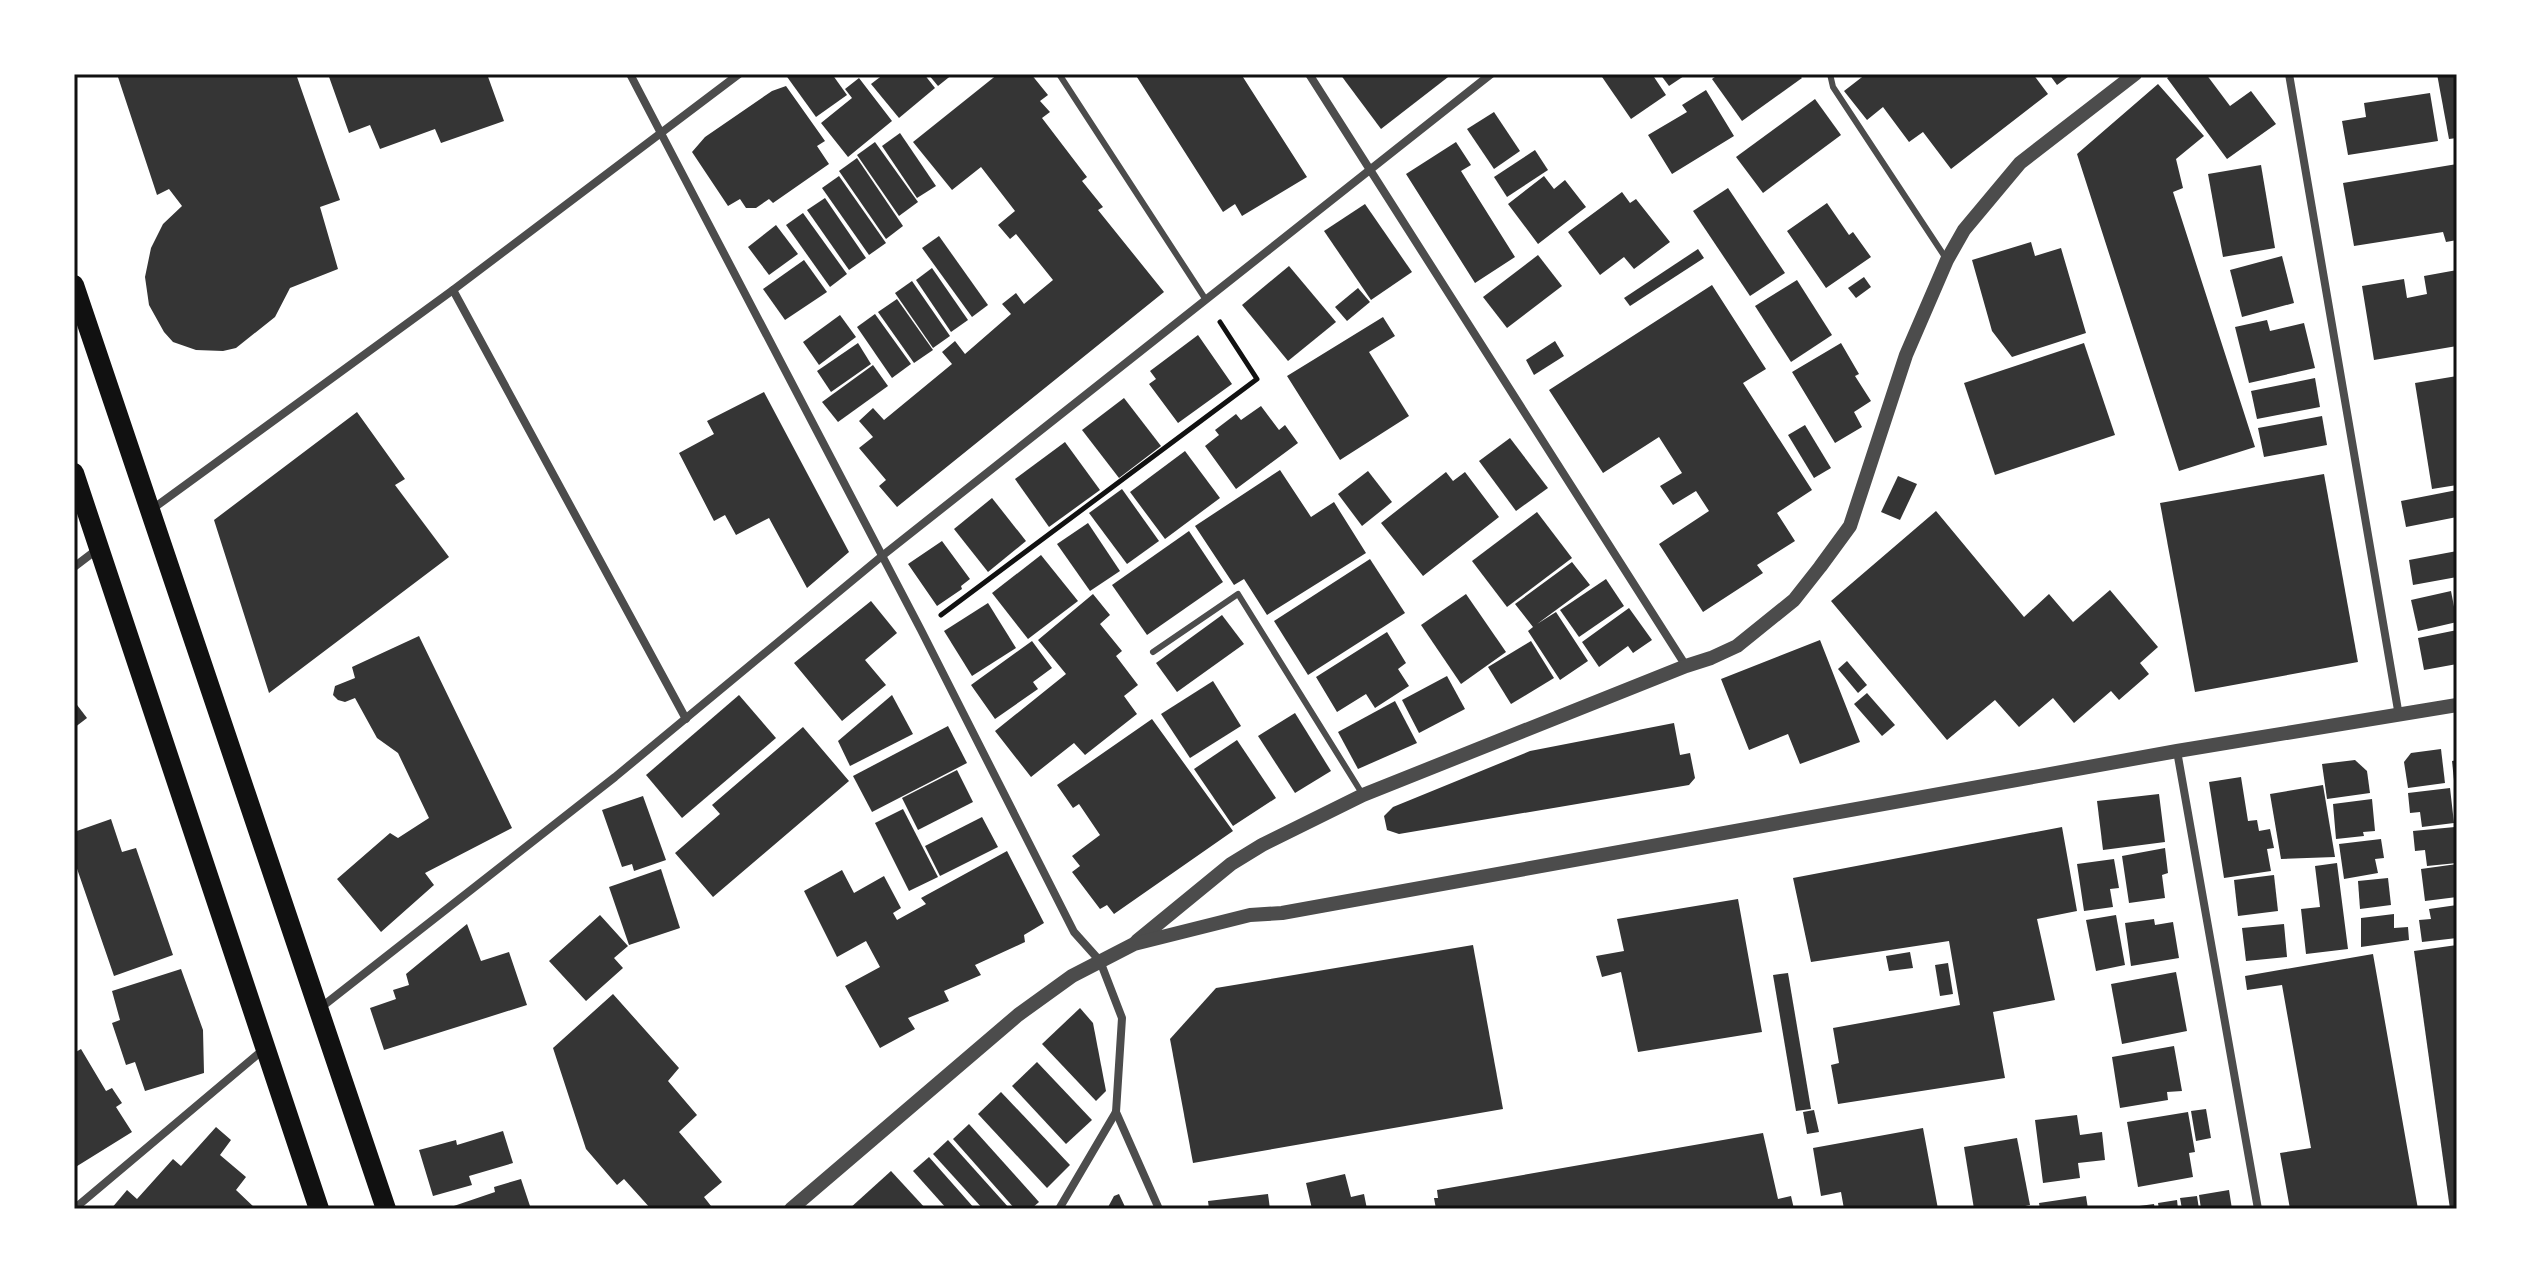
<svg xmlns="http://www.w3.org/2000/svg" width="2531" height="1283" font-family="'Exo 2',sans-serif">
<rect width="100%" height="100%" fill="#fff"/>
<g fill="#353535">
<path d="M117 74H296L340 200 320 207 338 269 290 288 275 317 236 348 223 351 196 350 173 342 164 332 149 305 145 277 151 248 163 224 182 206 169 189 157 195Z"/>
<path d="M328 74H487L504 121 441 143 435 129 380 149 370 125 349 133Z"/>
<path d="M785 74H832L847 95 816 117Z"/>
<path d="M884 74H924L935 88 899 118 871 84Z"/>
<path d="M928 74H953L938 86Z"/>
<path d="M998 74H1031L1048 95 1040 101 1050 112 1042 118 1087 177 1082 181 1103 207 1098 210 1164 292 897 507 879 486 886 480 859 448 873 437 859 421 873 408 884 420 952 364 942 352 955 341 965 354 1011 314 1002 304 1016 293 1024 304 1053 280 1016 234 1010 239 998 225 1015 211 981 167 952 190 913 142Z"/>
<path d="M1135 74H1241L1307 177 1242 216 1235 204 1223 212Z"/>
<path d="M1340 74H1452L1381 129Z"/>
<path d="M1600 74H1652L1666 95 1631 119Z"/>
<path d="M1660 74H1687L1669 86Z"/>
<path d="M1719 74H1798L1802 78 1742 121 1712 79Z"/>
<path d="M1866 74H2033L2048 94 1951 169 1923 132 1909 142 1883 107 1867 120 1844 91Z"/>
<path d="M2049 74H2072L2057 85Z"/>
<path d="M2173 74H2206L2230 106 2251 91 2276 124 2227 159 2167 78Z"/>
<path d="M2437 74H2457V138L2449 139Z"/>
<path d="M859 78 892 121 848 157 821 123 852 98 845 89Z"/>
<path d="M2158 84 2204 136 2176 159 2183 188 2173 192 2255 447 2179 471 2077 154Z"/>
<path d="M786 86 825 141 817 146 829 164 773 203 769 199 756 208H746L740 199 728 206 692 152 705 137 772 91Z"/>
<path d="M1706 90 1734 136 1672 174 1648 135 1687 112 1682 105Z"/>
<path d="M2430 93 2438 141 2348 155 2342 121 2366 117 2364 103Z"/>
<path d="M1815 99 1841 135 1763 193 1736 157Z"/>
<path d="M1494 112 1520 151 1494 169 1467 129Z"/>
<path d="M900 133 936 186 917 198 882 146Z"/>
<path d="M875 142 918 202 899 216 857 155Z"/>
<path d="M1456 142 1471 165 1461 171 1515 257 1475 283 1406 174Z"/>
<path d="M1535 150 1548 170 1507 197 1494 177Z"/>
<path d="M857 158 903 226 886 239 839 171Z"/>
<path d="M2457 164V240L2446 242 2443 232 2354 246 2343 183Z"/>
<path d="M2261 165 2275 248 2223 257 2208 174Z"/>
<path d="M839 176 886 243 869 255 822 188Z"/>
<path d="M1544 176 1554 189 1565 180 1586 207 1538 244 1508 204Z"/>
<path d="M1728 188 1785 273 1750 296 1693 211Z"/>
<path d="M1622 192 1630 203 1636 199 1670 242 1634 269 1624 257 1600 275 1568 232Z"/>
<path d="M825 198 866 258 849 270 807 210Z"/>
<path d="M1827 203 1849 235 1853 232 1871 257 1826 288 1787 231Z"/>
<path d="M1365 204 1412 272 1371 300 1324 231Z"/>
<path d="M803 213 847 274 830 287 786 225Z"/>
<path d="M776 225 798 254 769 275 748 247Z"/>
<path d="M939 236 988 305 972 317 922 248Z"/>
<path d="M2031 242 2035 256 2061 248 2086 333 2012 357 1992 331 1972 260Z"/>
<path d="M1698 249 1704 258 1630 306 1624 298Z"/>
<path d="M1538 255 1562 286 1507 328 1483 297Z"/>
<path d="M2282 256 2294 303 2242 317 2230 270Z"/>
<path d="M804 260 827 292 785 320 763 289Z"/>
<path d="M1289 266 1336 322 1288 361 1242 305Z"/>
<path d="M932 268 968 320 951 332 916 280Z"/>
<path d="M2457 270V346L2374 360 2362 286 2404 279 2407 298 2427 294 2424 276Z"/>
<path d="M1864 277 1871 287 1856 298 1848 288Z"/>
<path d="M1797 280 1832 335 1791 362 1755 306Z"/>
<path d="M912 281 950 336 933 348 895 293Z"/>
<path d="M1712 285 1766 369 1743 383 1812 490 1777 513 1795 541 1757 565 1763 573 1703 612 1659 544 1709 511 1696 491 1673 505 1660 486 1682 473 1659 437 1603 473 1549 390Z"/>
<path d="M1358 288 1370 302 1347 321 1335 307Z"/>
<path d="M897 299 933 350 914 363 878 312Z"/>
<path d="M875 314 911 364 892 378 857 327Z"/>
<path d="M840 315 856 337 819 365 803 342Z"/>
<path d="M1383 317 1395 336 1369 352 1409 416 1340 460 1287 376Z"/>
<path d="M2267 320 2270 331 2304 323 2315 368 2249 383 2235 327Z"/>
<path d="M1198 335 1232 384 1178 423 1149 384 1156 379 1150 371Z"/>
<path d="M1555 341 1564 356 1534 375 1526 360Z"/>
<path d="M858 343 871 364 831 392 817 371Z"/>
<path d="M1841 343 1859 374 1855 376 1871 401 1854 412 1862 427 1835 443 1792 372Z"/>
<path d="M2084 343 2115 435 1995 475 1964 383Z"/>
<path d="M873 365 888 386 838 422 822 402Z"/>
<path d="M2457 376V485L2432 489 2415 383Z"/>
<path d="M2315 378 2320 407 2257 419 2251 391Z"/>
<path d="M764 392 849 552 807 588 769 518 736 535 725 515 714 521 679 453 714 434 707 421Z"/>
<path d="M1124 398 1161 446 1119 478 1082 430Z"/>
<path d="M1261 406 1279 430 1285 425 1298 443 1236 489 1205 446 1219 435 1215 430 1236 414 1241 420Z"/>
<path d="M357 412 405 479 395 485 449 557 269 693 214 520Z"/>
<path d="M2322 416 2327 445 2264 457 2258 428Z"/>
<path d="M1805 425 1831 468 1814 478 1788 435Z"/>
<path d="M1510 438 1548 488 1516 511 1479 461Z"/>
<path d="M1065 442 1100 490 1049 527 1015 479Z"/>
<path d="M1185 451 1220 498 1165 539 1130 492Z"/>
<path d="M1280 470 1311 517 1334 502 1366 553 1267 615 1244 579 1234 585 1195 526Z"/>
<path d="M1368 471 1392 502 1362 526 1338 494Z"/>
<path d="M1446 472 1453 481 1465 472 1499 517 1423 576 1381 523Z"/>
<path d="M2324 474 2358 662 2195 692 2160 503Z"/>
<path d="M1898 476 1917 484 1900 520 1881 512Z"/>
<path d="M1122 489 1159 541 1127 564 1089 513Z"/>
<path d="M2457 490V517L2406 527 2401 501Z"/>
<path d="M992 498 1026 541 988 572 954 529Z"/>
<path d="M1936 511 2024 617 2049 594 2073 622 2110 590 2158 647 2140 663 2149 674 2119 700 2111 691 2074 723 2053 698 2019 727 1995 700 1947 740 1831 601Z"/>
<path d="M1537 512 1572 558 1507 607 1472 561Z"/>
<path d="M1088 523 1120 571 1090 591 1057 544Z"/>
<path d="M1189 531 1223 582 1147 635 1112 585Z"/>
<path d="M942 541 970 579 961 586 962 589 937 606 908 564Z"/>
<path d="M2457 551V577L2413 585 2409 560Z"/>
<path d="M1041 555 1078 601 1028 639 992 593Z"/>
<path d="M1370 559 1405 613 1308 675 1274 621Z"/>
<path d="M1572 562 1590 585 1537 624 1556 612 1588 661 1560 680 1528 631 1533 627 1515 604Z"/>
<path d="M1606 579 1624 606 1579 637 1560 610Z"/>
<path d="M2451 591 2457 622 2418 631 2411 600Z"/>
<path d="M1093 594 1110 615 1100 624 1122 651 1116 656 1138 685 1124 696 1137 714 1085 755 1074 743 1031 777 995 731 1066 674 1038 640Z"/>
<path d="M1466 594 1506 652 1461 684 1421 625Z"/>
<path d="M871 601 897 633 865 660 886 685 842 721 794 663Z"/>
<path d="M988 603 1016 648 972 676 944 631Z"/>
<path d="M1629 608 1652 640 1633 653 1628 646 1599 667 1582 642Z"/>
<path d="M1222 615 1244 644 1177 692 1156 663Z"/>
<path d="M2457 630V664L2424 670 2418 638Z"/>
<path d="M1387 632 1406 663 1398 669 1409 686 1375 708 1366 694 1337 712 1316 677Z"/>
<path d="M419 636 512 828 425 873 434 885 381 932 337 879 390 833 398 838 429 818 398 753 377 738 355 698 345 702 338 700 333 695 335 686 355 678 352 667Z"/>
<path d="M1820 640 1860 742 1800 764 1788 734 1749 750 1721 679Z"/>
<path d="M1032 641 1052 668 1033 682 1038 689 995 719 971 685Z"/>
<path d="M1531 641 1554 678 1511 704 1488 667Z"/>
<path d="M1847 661 1867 685 1858 693 1838 669Z"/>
<path d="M1447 676 1465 709 1419 733 1402 700Z"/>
<path d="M1213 681 1241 726 1190 758 1161 714Z"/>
<path d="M1867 693 1895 725 1882 736 1854 704Z"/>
<path d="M739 695 776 738 682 818 646 775Z"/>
<path d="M892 695 913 734 850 766 838 741Z"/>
<path d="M74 701 87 718 74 728Z"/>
<path d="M1395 701 1417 743 1358 769 1338 732Z"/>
<path d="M1295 713 1331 771 1295 793 1258 736Z"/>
<path d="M1152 719 1233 831 1114 914 1107 905 1100 909 1072 872 1080 866 1072 856 1100 835 1079 804 1073 808 1057 785Z"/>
<path d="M1674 723 1680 755 1690 753 1695 778 1689 785 1399 834 1387 830 1384 816 1393 807 1530 751Z"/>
<path d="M948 726 967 763 872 812 853 776Z"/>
<path d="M803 727 849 781 713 897 675 853 720 814 712 805Z"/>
<path d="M1237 740 1276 798 1233 826 1194 769Z"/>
<path d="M2441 749 2445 783 2408 788 2404 762 2411 753Z"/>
<path d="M2355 760 2367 771 2370 793 2327 799 2322 764Z"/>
<path d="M2457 760V790H2455L2452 761Z"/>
<path d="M957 770 973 802 918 830 902 798Z"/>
<path d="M2241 777 2248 821 2257 820 2259 831 2270 829 2274 848 2267 849 2271 871 2224 878 2209 782Z"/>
<path d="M2323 785 2335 857 2281 859 2270 794Z"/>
<path d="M2450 788 2454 823 2422 827 2420 812 2410 813 2408 793Z"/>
<path d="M2159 794 2165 842 2103 850 2097 801Z"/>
<path d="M643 796 666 860 634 871 632 864 622 867 602 810Z"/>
<path d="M2372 799 2375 831 2363 832 2364 836 2336 839 2333 804Z"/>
<path d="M903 809 938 877 909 891 875 823Z"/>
<path d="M982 817 998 847 940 876 925 846Z"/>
<path d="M111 819 122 852 136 848 173 955 114 976 74 860V832Z"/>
<path d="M2062 827 2077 911 2037 919 2055 1000 1993 1012 2005 1078 1838 1104 1831 1065 1839 1063 1833 1028 1960 1005 1949 941 1811 962 1793 878Z"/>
<path d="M2455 827 2457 863 2427 866 2425 850 2415 851 2413 831Z"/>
<path d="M2381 839 2384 858 2375 859 2378 873 2344 879 2339 844Z"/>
<path d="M2165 848 2168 873 2162 875 2165 898 2129 903 2122 856Z"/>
<path d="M1007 851 1044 923 1024 935 1025 942 975 965 981 975 944 991 949 1001 908 1018 915 1029 880 1048 845 986 880 967 866 941 837 957 804 891 842 870 854 893 884 876 901 908 893 913 897 920 926 904 921 898Z"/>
<path d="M2114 859 2119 888 2110 889 2113 907 2084 911 2077 864Z"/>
<path d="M2337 863 2348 949 2306 954 2301 909 2320 907 2315 866Z"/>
<path d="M2457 864V897L2425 901 2421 869Z"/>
<path d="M661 869 680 928 629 945 609 887Z"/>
<path d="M2274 875 2278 911 2238 916 2234 880Z"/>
<path d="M2388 878 2391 905 2360 909 2358 881Z"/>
<path d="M1738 899 1762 1032 1638 1052 1621 972 1602 977 1596 956 1624 951 1617 919Z"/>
<path d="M2457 905V938L2422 942 2419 920 2431 919 2429 909Z"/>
<path d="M2394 914V928L2408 927 2409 940 2361 947V918Z"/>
<path d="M600 915 628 946 614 958 623 968 586 1001 549 961Z"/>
<path d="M2116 915 2125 965 2096 971 2086 920Z"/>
<path d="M2154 919 2155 925 2173 922 2179 958 2131 966 2125 923Z"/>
<path d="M467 924 481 961 509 952 527 1005 384 1050 370 1008 396 999 393 990 409 985 406 974Z"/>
<path d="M2284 924 2287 957 2246 961 2242 928Z"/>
<path d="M1473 945 1503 1109 1193 1163 1170 1039 1216 988Z"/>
<path d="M2457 945V1209H2450L2414 951Z"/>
<path d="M1910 952 1913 968 1889 971 1886 956Z"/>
<path d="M2373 954 2418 1209H2290L2280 1153 2311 1148 2282 985 2247 990 2245 976Z"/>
<path d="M1948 963 1953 994 1940 996 1935 965Z"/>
<path d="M181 969 203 1030 204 1073 145 1091 135 1062 126 1065 112 1023 120 1020 112 991Z"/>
<path d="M2176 972 2187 1031 2122 1044 2111 984Z"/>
<path d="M1788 973 1811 1109 1796 1111 1773 975Z"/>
<path d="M613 994 679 1068 668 1081 697 1115 679 1132 722 1182 704 1197 711 1206 708 1209H651L624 1179 617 1185 586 1149 553 1048Z"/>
<path d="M1080 1008 1093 1023 1106 1091 1096 1101 1042 1044Z"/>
<path d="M2174 1046 2182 1091 2167 1092 2168 1100 2120 1108 2112 1057Z"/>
<path d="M81 1049 106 1091 112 1088 122 1103 116 1107 132 1132 74 1168V1053Z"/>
<path d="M1037 1062 1092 1120 1066 1144 1012 1086Z"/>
<path d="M1001 1092 1070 1165 1047 1188 978 1114Z"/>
<path d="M2206 1109 2211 1138 2196 1141 2191 1111Z"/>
<path d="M1814 1110 1819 1132 1807 1134 1803 1112Z"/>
<path d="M2188 1112 2195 1152 2189 1153 2193 1177 2138 1187 2127 1122Z"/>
<path d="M2077 1115 2080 1135 2102 1132 2105 1160 2078 1163 2080 1178 2043 1183 2035 1120Z"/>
<path d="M969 1124 1039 1202 1031 1209H1015L953 1139Z"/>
<path d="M216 1127 231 1140 220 1155 246 1177 236 1190 256 1209H111L127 1190 137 1199 173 1159 181 1166Z"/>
<path d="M1923 1128 1938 1209H1844L1841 1192 1821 1196 1813 1148Z"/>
<path d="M503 1131 513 1163 469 1176 472 1185 433 1196 419 1150 456 1140 457 1145Z"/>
<path d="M1763 1133 1778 1199 1791 1196 1794 1209H1436L1434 1198H1438L1437 1190Z"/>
<path d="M2017 1138 2030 1205 2011 1209H1974L1964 1147Z"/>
<path d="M948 1140 1010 1209H983L933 1154Z"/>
<path d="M929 1157 975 1209H947L913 1171Z"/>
<path d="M891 1171 926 1209H849Z"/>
<path d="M1345 1174 1351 1197 1364 1194 1367 1209H1312L1306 1183Z"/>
<path d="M521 1179 531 1209H445L495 1192 494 1187Z"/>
<path d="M2229 1190 2232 1209H2201L2199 1195Z"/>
<path d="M1119 1194 1126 1209H1107L1114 1196Z"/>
<path d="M1268 1194 1270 1209H1209L1208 1201Z"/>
<path d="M2086 1196 2088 1209H2040L2039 1203Z"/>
<path d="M2197 1196 2199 1209H2182L2180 1198Z"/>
<path d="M2177 1200 2178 1209H2159L2158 1203Z"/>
<path d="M2154 1204 2155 1209H2132V1207Z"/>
</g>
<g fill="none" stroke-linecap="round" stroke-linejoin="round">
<path stroke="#111" stroke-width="5" d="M941 615 1257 379 1220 322"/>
<g stroke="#4c4c4c" stroke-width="6">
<path d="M1059 74 1206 300"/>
<path d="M1830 74 1833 87 1945 257"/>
<path d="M1153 652 1238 594 1363 795"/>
</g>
<g stroke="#4c4c4c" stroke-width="8">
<path d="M630 74 921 630 1074 932 1100 961 1122 1018 1116 1112 1059 1209"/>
<path d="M1309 74 1686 666"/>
<path d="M2289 74 2399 716"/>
<path d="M453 290 686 719"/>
<path d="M151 510 453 290 739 74"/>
<path d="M74 567 99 548"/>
<path d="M2177 751 2258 1209"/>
<path d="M319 1009 615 777 882 556 1491 74"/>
<path d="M1116 1112 1159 1209"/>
<path d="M74 1209 264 1049"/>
</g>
<g stroke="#4c4c4c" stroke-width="14">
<path d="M1137 941 1231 864 1262 845 1363 795 1686 666 1711 658 1737 646 1794 600 1820 567 1850 526 1906 355 1947 260 1964 230 2020 163 2135 74"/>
<path d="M791 1209 1018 1015 1072 976 1134 944 1250 915 1282 913 2177 751 2457 705"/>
</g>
<g stroke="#111" stroke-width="20">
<path d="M74 285 386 1209"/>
<path d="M74 473 319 1209"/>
</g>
</g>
<rect width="2531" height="1283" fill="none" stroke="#ffffff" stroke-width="152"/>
<rect x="76" y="76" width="2379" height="1131" fill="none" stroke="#111" stroke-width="3"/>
</svg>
